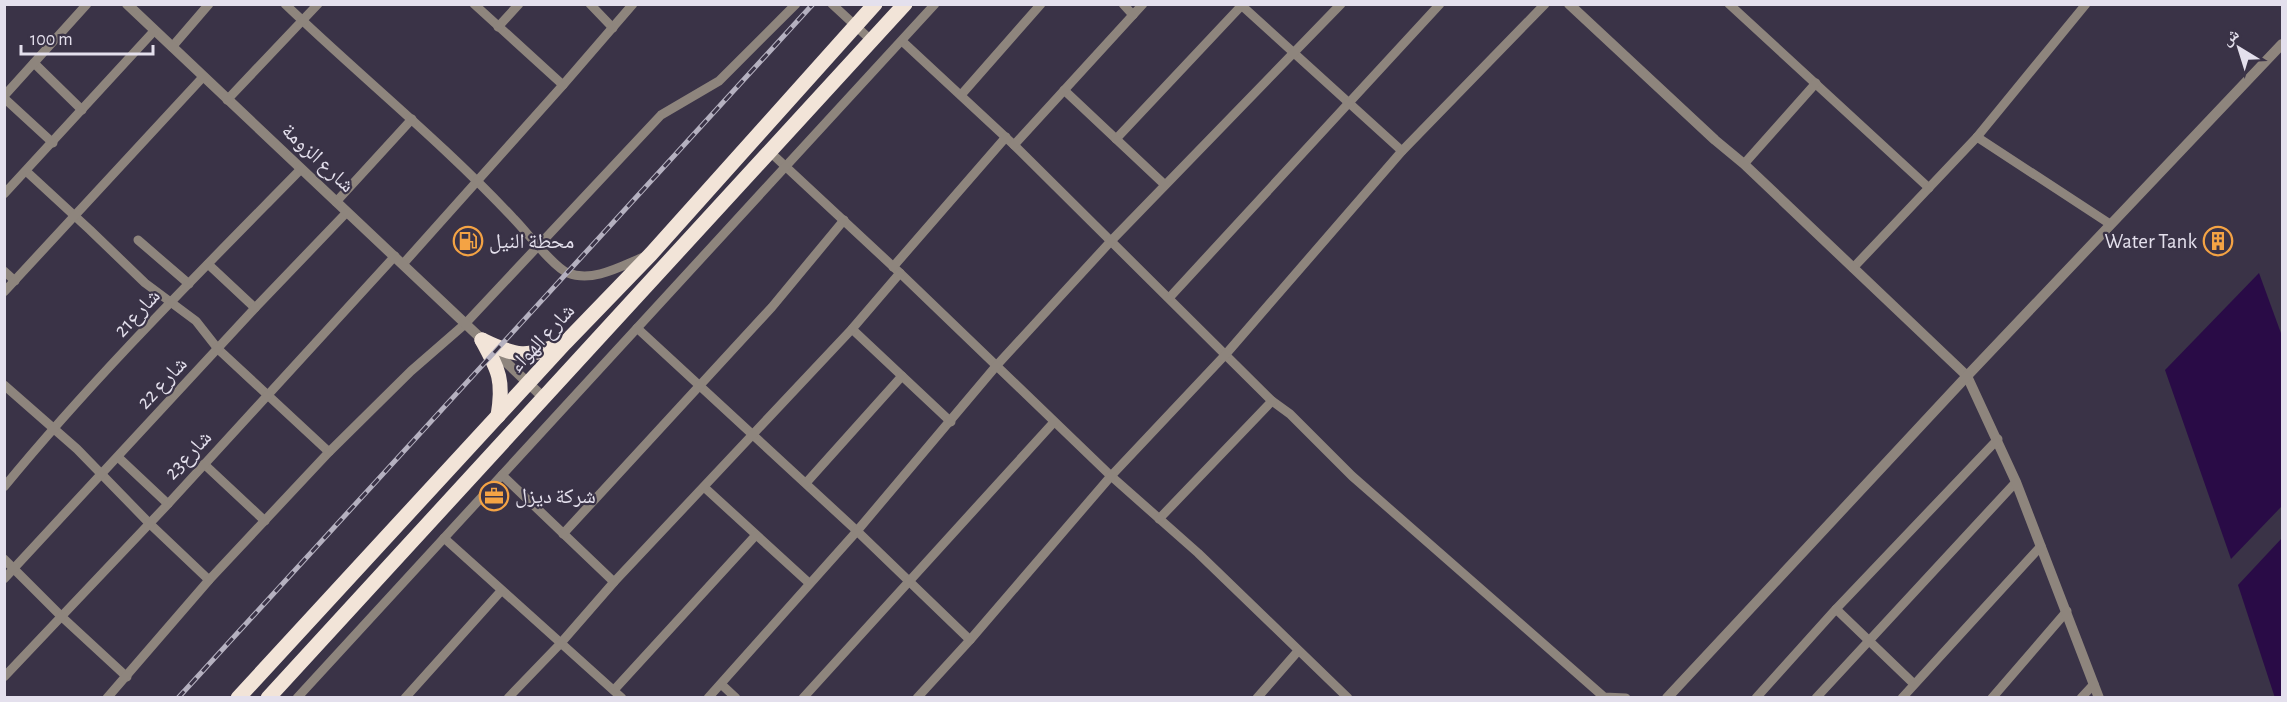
<svg xmlns="http://www.w3.org/2000/svg" width="2287" height="702" font-family="'Alegreya Sans','Noto Naskh Arabic',sans-serif">
<rect width="100%" height="100%" fill="#3a3347"/>
<g fill="#290b46">
<path d="M2259 273 2282 336V506L2231 559 2165 370Z"/>
<path d="M2282 538V697L2275 698 2238 585Z"/>
</g>
<g fill="none" stroke-linecap="round" stroke-linejoin="round">
<g stroke="#8e857d" stroke-width="9">
<path d="M285 4C361 77 442 142 514 219 526 231 554 268 568 273 594 283 623 265 646 256"/>
<path d="M474 4 563 85"/>
<path d="M590 4 613 28"/>
<path d="M832 4 872 41"/>
<path d="M1123 4 1133 15"/>
<path d="M1240 4 1402 151"/>
<path d="M1729 4 1929 188"/>
<path d="M498 27 519 4"/>
<path d="M902 41 1014 145 1272 401 1290 414 1352 476 1604 697 1626 698"/>
<path d="M172 47 209 4"/>
<path d="M34 63 82 110"/>
<path d="M1064 90 1165 185"/>
<path d="M961 95 1041 4"/>
<path d="M4 96 87 4"/>
<path d="M4 98 53 143"/>
<path d="M227 100 318 4"/>
<path d="M1977 137 2110 224"/>
<path d="M1116 139 1243 4"/>
<path d="M1014 145 1143 4"/>
<path d="M770 152 900 273 1111 476 1198 553 1348 698"/>
<path d="M1744 164 1816 83"/>
<path d="M26 171 90 230 145 283 196 321 218 349 329 452"/>
<path d="M4 194 154 31"/>
<path d="M336 202 412 119"/>
<path d="M138 240 189 284"/>
<path d="M208 264 255 308"/>
<path d="M403 264 563 85 633 4"/>
<path d="M893 267 1006 137"/>
<path d="M1853 268 1977 137 2086 4"/>
<path d="M4 271 15 281"/>
<path d="M4 292 203 77"/>
<path d="M1170 297 1440 4"/>
<path d="M637 328 857 531 970 640"/>
<path d="M852 329 951 422"/>
<path d="M4 385 77 449 150 524 209 580"/>
<path d="M118 457 168 504"/>
<path d="M204 464 265 521"/>
<path d="M502 475 614 582"/>
<path d="M806 483 902 376"/>
<path d="M4 487C96 375 200 272 301 169"/>
<path d="M704 487 809 583"/>
<path d="M1159 519 1272 401"/>
<path d="M563 534 772 307 844 220"/>
<path d="M444 538 622 698"/>
<path d="M4 559 62 617 127 677"/>
<path d="M4 579 255 308 347 212"/>
<path d="M1836 609 1914 684"/>
<path d="M4 677 168 504 395 256"/>
<path d="M721 684 736 698"/>
<path d="M614 690 756 535"/>
<path d="M107 698 209 580 329 452 411 371 465 324 661 115 719 81 796 4"/>
<path d="M297 698 935 4"/>
<path d="M405 698 501 591"/>
<path d="M508 698 560 644 614 582 852 329 900 273"/>
<path d="M708 698 857 531 997 365 1111 241 1341 4"/>
<path d="M803 698 1054 422"/>
<path d="M917 698 970 640 1111 476 1226 354 1402 151 1545 4"/>
<path d="M1257 698 1298 651"/>
<path d="M1756 698 1836 609 1998 439"/>
<path d="M1816 698 2016 482"/>
<path d="M1902 698 2041 546"/>
<path d="M1992 698 2067 611"/>
<path d="M2081 698 2094 684"/>
</g>
<g stroke="#8e857d" stroke-width="10">
<path d="M127 4 545 399"/>
<path d="M1569 4 1715 140 1744 164 1967 376 2016 482 2099 698"/>
<path d="M1667 698 1967 376 2282 44"/>
</g>
<g stroke="#f2e4d8" stroke-width="15">
<path d="M482 340C517 357 526 358 562 344"/>
<path d="M482 340C499 371 504 380 498 416"/>
<path d="M238 698 565 343 651 254 875 4"/>
<path d="M268 698 905 4"/>
</g>
<g stroke="#b5b1c0" stroke-width="5">
<path id="rail" d="M178 698 813 4"/>
</g>
<use href="#rail" stroke="#3a3347" stroke-width="3" stroke-dasharray="9" stroke-linecap="butt"/>
</g>
<defs>
<g id="fuel-ring" transform="scale(1.5)"><circle r="9.5" fill="#3a3347" stroke="#f4a344" stroke-width="1.5"/><path d="M-5.5-6h7V0h2V4h1.3V-2.5L3-4.5l.8-.8L6-3V5H2.5V1h-1V6h-7ZM-4.2-4.7v3.2H.2V-4.7Z" fill="#f4a344"/></g>
<g id="building-ring" transform="scale(1.5)"><circle r="9.5" fill="#3a3347" stroke="#f4a344" stroke-width="1.5"/><path d="M-4-6H4V6H1V3H-1V6H-4ZM-2.5-4.3h1.7v1.8h-1.7ZM.8-4.3h1.7v1.8H.8ZM-2.5-1h1.7V.8h-1.7ZM.8-1h1.7V.8H.8Z" fill="#f4a344"/></g>
<g id="office-ring" transform="scale(1.5)"><circle r="9.5" fill="#3a3347" stroke="#f4a344" stroke-width="1.5"/><path d="M-6-3h4V-5.5h4V-3h4V5H-6ZM-1-4.5V-3h2v-1.5ZM-6 0V1H6V0Z" fill="#f4a344"/></g>
</defs>
<g fill-rule="evenodd">
<use href="#fuel-ring" x="468" y="241"/>
<use href="#building-ring" x="2218" y="241"/>
<use href="#office-ring" x="494" y="496"/>
</g>
<g text-anchor="middle" dominant-baseline="central" stroke-width="4.5" stroke-linejoin="round" paint-order="stroke">
<g font-size="21" fill="#e4e0ed" stroke="#3a3347">
<text transform="translate(318 158) rotate(43)">شارع الزومة</text>
<text transform="translate(137 313) rotate(-47)">شارع21</text>
<text transform="translate(542 338) rotate(-47)">شارع الهواء</text>
<text transform="translate(162 383) rotate(-47)">شارع 22</text>
<text transform="translate(188 455) rotate(-47)">شارع23</text>
</g>
<g font-size="21" fill="#e4e0ed" stroke="#3a3347" text-anchor="start">
<text x="489" y="241">محطة النيل</text>
<text x="2197" y="241" text-anchor="end">Water Tank</text>
<text x="515" y="496">شركة ديزل</text>
</g>
</g>
<rect width="2287" height="702" fill="none" stroke="#e4e0ed" stroke-width="12"/>
<g transform="translate(2239 48) rotate(322)" stroke="#3a3347" stroke-width="4.5" paint-order="stroke">
<path d="M0-4.5L10 22L0 15L-10 22Z" fill="#e4e0ed"/>
<text y="-9" font-size="16" font-weight="bold" text-anchor="middle" fill="#e4e0ed">ش</text>
</g>
<path d="M21 45v9h132v-9" fill="none" stroke="#e4e0ed" stroke-width="3"/>
<text x="30" y="45" font-size="18" fill="#e4e0ed" stroke="#3a3347" stroke-width="4.5" paint-order="stroke">100 m</text>
</svg>
